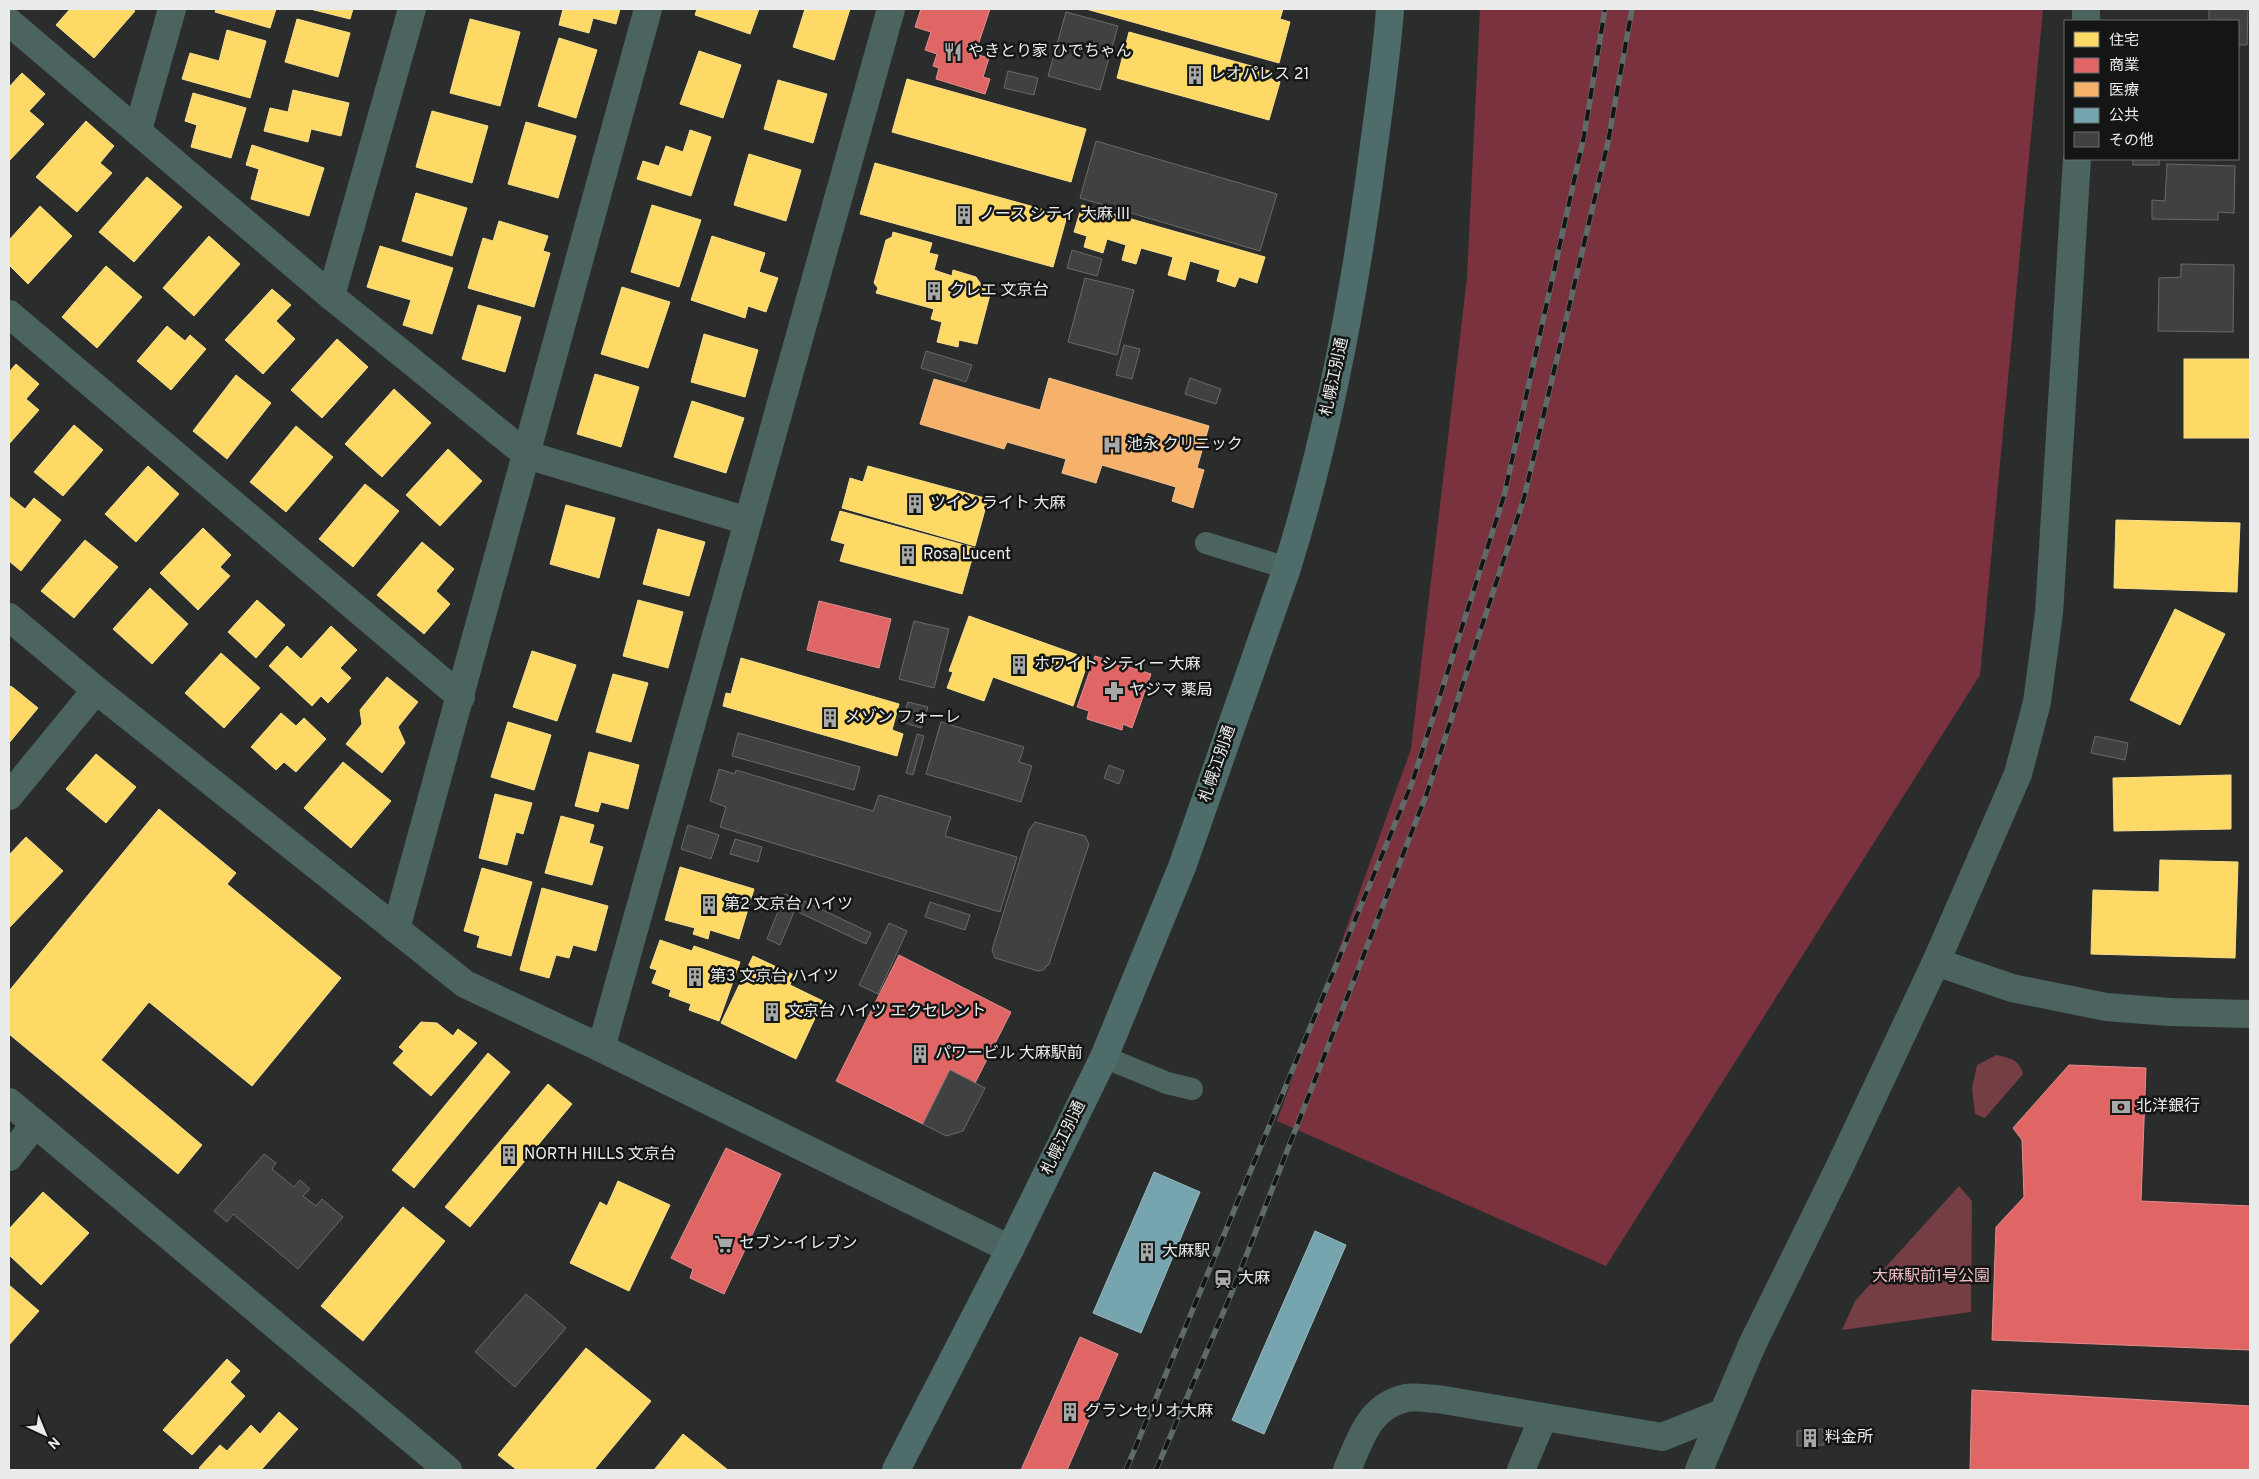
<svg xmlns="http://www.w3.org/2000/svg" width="2259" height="1479" font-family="Overpass,'Noto Sans JP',sans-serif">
<rect width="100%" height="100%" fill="#2b2d2d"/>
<g fill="#753d44">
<path d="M1996 1055C2010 1058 2019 1059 2023 1074L1985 1118 1975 1114 1972 1088 1977 1065Z"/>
<path d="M1959 1186 1972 1201 1971 1312 1842 1330 1855 1301Z"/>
</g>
<path fill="#7b323f" d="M1480 9H2043L1980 675 1606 1266 1277 1121 1411 749 1467 278Z"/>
<g fill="#ffd966" stroke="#f8df8e">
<path d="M70 9H132L135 11 94 58 56 25Z"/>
<path d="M216 9H276L270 28 215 12Z"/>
<path d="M310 9H353L350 19Z"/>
<path d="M563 9H620L616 24 593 18 589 33 559 25Z"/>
<path d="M697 9H759L750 34 695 15Z"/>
<path d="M805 9H850L834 60 793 47Z"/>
<path d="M1086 9H1283L1280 19 1290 22 1279 63Z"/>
<path d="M297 19 350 33 338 77 285 62Z"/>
<path d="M470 19 520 32 500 106 450 93Z"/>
<path d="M227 30 266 41 250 98 182 79 190 53 219 61Z"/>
<path d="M1129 32 1273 72 1271 79 1280 82 1269 120 1117 78Z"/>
<path d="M559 38 597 50 576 118 538 106Z"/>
<path d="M699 51 741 65 723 118 680 104Z"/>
<path d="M22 73 45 94 29 111 44 124 9 161V87Z"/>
<path d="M907 79 1086 129 1071 182 892 132Z"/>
<path d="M778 80 827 94 813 143 764 129Z"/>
<path d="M293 90 349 103 341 136 311 129 308 142 264 131 270 108 288 112Z"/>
<path d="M193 93 246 108 231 158 191 147 197 125 185 121Z"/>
<path d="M432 111 488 126 472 183 416 167Z"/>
<path d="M86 121 114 146 100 163 112 173 77 212 36 177Z"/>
<path d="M526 122 576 136 558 198 508 184Z"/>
<path d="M690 130 711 137 691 196 637 179 643 161 659 166 666 146 683 152Z"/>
<path d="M252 145 324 168 309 216 251 199 259 169 246 165Z"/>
<path d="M749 154 801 170 786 221 734 205Z"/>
<path d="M875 163 1067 216 1053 267 860 214Z"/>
<path d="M147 177 182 207 134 262 99 232Z"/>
<path d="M416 193 467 208 452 256 402 241Z"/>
<path d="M652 205 701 220 679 287 631 272Z"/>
<path d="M1082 205 1265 257 1257 283 1239 277 1235 287 1217 281 1220 270 1190 261 1185 280 1168 275 1173 257 1141 248 1136 264 1122 260 1126 245 1107 239 1103 253 1084 247 1087 236 1074 232Z"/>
<path d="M40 206 72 236 28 284 9 265V240Z"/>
<path d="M499 221 548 236 543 251 550 253 534 307 468 288 483 238 493 241Z"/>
<path d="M893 232 932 243 929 253 938 255 934 270 952 276 953 270 976 277 980 283 992 287 977 344 959 340 958 347 937 342 942 322 931 319 934 309 876 293 878 288 874 283 886 240 892 237Z"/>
<path d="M209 236 240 264 194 316 163 288Z"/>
<path d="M712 236 765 253 759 272 778 278 766 312 748 306 745 318 691 300Z"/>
<path d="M380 246 453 268 432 334 403 325 411 300 367 287Z"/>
<path d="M106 266 142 297 97 348 62 317Z"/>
<path d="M622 287 670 302 648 368 601 354Z"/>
<path d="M272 289 291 305 276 321 295 339 263 374 225 340Z"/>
<path d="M478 305 521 317 505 372 462 359Z"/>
<path d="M167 326 185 341 190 335 206 349 171 390 137 361Z"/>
<path d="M704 334 758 350 745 397 691 382Z"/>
<path d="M337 339 368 367 322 418 291 390Z"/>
<rect x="2184" y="359" width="66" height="79"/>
<path d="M16 364 39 384 26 399 39 410 9 444V372Z"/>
<path d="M595 374 639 387 621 447 577 434Z"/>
<path d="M236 375 271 403 227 459 193 431Z"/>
<path d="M394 389 431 423 382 477 345 444Z"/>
<path d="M692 401 744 418 726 473 674 457Z"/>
<path d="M74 425 103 450 63 496 34 472Z"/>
<path d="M296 426 333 457 286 512 250 482Z"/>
<path d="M448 449 482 481 440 526 406 495Z"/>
<path d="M148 466 179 494 136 542 105 514Z"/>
<path d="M868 466 988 499 975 546 842 508 850 478 863 482Z"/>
<path d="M365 484 399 511 353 567 319 539Z"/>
<path d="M9 496 25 509 34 498 61 520 21 571 9 561Z"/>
<path d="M566 505 615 518 599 578 550 564Z"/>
<path d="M840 511 975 548 962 594 840 561 845 544 831 540Z"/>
<path d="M2116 520 2240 523 2237 592 2114 588Z"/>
<path d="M203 528 231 555 220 567 230 576 198 610 160 573Z"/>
<path d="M658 529 705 542 689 596 643 584Z"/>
<path d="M85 540 118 567 74 618 41 591Z"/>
<path d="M422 542 454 569 436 591 450 604 424 634 377 595Z"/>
<path d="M150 588 188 624 152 664 113 629Z"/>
<path d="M257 600 285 625 256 658 228 632Z"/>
<path d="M638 600 683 612 668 668 623 656Z"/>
<path d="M2175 609 2225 634 2180 725 2130 700Z"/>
<path d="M969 616 1089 659 1073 706 993 677 984 701 947 688 953 672 949 671Z"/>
<path d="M331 626 357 650 340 668 351 678 328 703 321 696 312 706 269 666 287 646 301 659Z"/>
<path d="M532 651 576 665 557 721 513 707Z"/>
<path d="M221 653 260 688 224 728 185 693Z"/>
<path d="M741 658 899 704 892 730 903 734 897 756 723 706 726 693 731 694Z"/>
<path d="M613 674 648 683 631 742 596 732Z"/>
<path d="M387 677 418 702 398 727 405 743 382 773 346 744 362 724 360 710Z"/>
<path d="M11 686 38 708 9 743V689Z"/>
<path d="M281 713 296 726 304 718 326 739 296 772 284 762 276 770 251 747Z"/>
<path d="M508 722 551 735 534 790 491 777Z"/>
<path d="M589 752 639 765 628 809 601 802 598 812 575 806Z"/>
<path d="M96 754 136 787 106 823 66 789Z"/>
<path d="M343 762 391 801 351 848 304 808Z"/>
<path d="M2231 775V829L2114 831 2113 778Z"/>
<path d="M495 794 532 803 523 834 516 832 507 865 479 858Z"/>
<path d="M159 809 236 873 227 884 341 978 252 1086 149 1002 101 1060 202 1145 178 1174 9 1034V991Z"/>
<path d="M561 816 594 825 589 843 603 847 592 885 545 873Z"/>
<path d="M26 837 63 871 9 928V855Z"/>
<path d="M2160 860 2238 862 2235 958 2091 954 2093 890 2159 892Z"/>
<path d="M680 867 754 889 739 939 710 930 708 939 693 934 695 928 665 920Z"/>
<path d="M482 868 532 882 511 956 477 947 480 936 464 931Z"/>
<path d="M542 888 608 906 596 951 573 945 569 958 556 955 549 978 520 970Z"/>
<path d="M660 940 692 951 694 946 740 962 719 1021 689 1010 691 1004 669 996 671 990 652 983 657 970 650 968Z"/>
<path d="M753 956 794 975 790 985 823 1001 796 1059 721 1023Z"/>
<path d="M421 1022 437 1023 453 1036 458 1029 477 1043 431 1096 393 1063 404 1051 399 1047Z"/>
<path d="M488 1053 510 1072 414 1188 392 1170Z"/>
<path d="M548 1084 572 1104 470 1227 445 1207Z"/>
<path d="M618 1181 670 1205 629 1291 570 1263 600 1202 607 1206Z"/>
<path d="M43 1192 89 1233 41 1285 9 1255V1229Z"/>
<path d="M403 1207 445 1241 363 1341 321 1306Z"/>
<path d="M9 1285 39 1311 9 1345Z"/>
<path d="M586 1348 651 1401 594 1470H517L498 1455Z"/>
<path d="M227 1359 240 1371 230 1382 245 1396 192 1455 163 1430Z"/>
<path d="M279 1412 298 1429 261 1470H201L199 1468 220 1445 227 1451 251 1425 260 1434Z"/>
<path d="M683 1434 728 1470H654Z"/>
</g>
<g fill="#e06666" stroke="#e38e8e">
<path d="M921 9H990L975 54 989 58 983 77 990 79 985 94 936 79 939 68 933 66 937 54 925 50 931 32 915 27Z"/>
<path d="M819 601 891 619 879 668 807 650Z"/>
<path d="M1095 656 1151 674 1132 728 1123 724 1122 730 1087 719 1089 711 1077 707Z"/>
<path d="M899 955 1011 1012 975 1083 950 1070 923 1124 836 1081Z"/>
<path d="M2069 1065 2146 1068 2141 1201 2250 1206V1350L1992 1340 1996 1227 2024 1197 2022 1140 2013 1128Z"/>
<path d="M726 1148 781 1174 724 1294 690 1278 693 1269 671 1258Z"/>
<path d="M1080 1337 1118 1354 1067 1470H1021Z"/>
<path d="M1972 1390 2250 1406V1470H1970Z"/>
</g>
<path fill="#f6b26b" stroke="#f2c391" d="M1049 378 1209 426 1197 468 1204 470 1193 508 1172 501 1176 487 1102 465 1096 483 1062 473 1066 459 1007 442 1004 449 920 424 934 379 1040 410Z"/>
<g fill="#76a5af" stroke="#98bac1">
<path d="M1154 1172 1200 1192 1141 1333 1093 1313Z"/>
<path d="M1315 1231 1346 1245 1264 1434 1232 1420Z"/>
</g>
<g fill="#404242" stroke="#696a6a">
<path d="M2209 9H2248L2247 45H2238V21H2209Z"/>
<path d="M1066 12 1118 26 1100 90 1048 76Z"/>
<path d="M1008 71 1038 78 1034 95 1004 88Z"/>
<path d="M1096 141 1277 194 1260 251 1080 198Z"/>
<rect x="2133" y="159" width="26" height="6"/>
<path d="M2167 164 2235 166 2234 213 2218 212V220L2152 219V200L2165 201Z"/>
<path d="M1072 250 1102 259 1097 276 1067 268Z"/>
<path d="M2181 264 2234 265 2233 332 2158 331 2159 278 2181 277Z"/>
<path d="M1085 278 1134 290 1117 355 1068 342Z"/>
<path d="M1124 345 1140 349 1132 379 1116 375Z"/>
<path d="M926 351 972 365 966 382 921 368Z"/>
<path d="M1190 378 1221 389 1216 404 1185 394Z"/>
<path d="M914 621 949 629 934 688 899 679Z"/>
<path d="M908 702 928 707 921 728 902 722Z"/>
<path d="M941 722 1024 747 1019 762 1032 766 1021 802 926 774Z"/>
<path d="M738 733 860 767 854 790 732 756Z"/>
<path d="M917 734 924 736 913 775 906 773Z"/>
<path d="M2095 736 2128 743 2125 760 2091 753Z"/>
<path d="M1109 765 1124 771 1119 784 1104 778Z"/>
<path d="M719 769 735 774 736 770 873 811 879 795 951 817 945 836 1017 857 1000 912 720 827 726 807 710 801Z"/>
<path d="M1035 822 1085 836 1089 844 1049 964 1043 970 1038 971 995 958 992 950 1029 830Z"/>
<path d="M688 825 719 835 711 859 681 849Z"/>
<path d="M735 839 762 847 758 862 730 854Z"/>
<path d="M785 894 799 900 780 945 767 939Z"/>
<path d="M804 901 871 933 866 944 798 912Z"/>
<path d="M930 902 970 915 965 930 925 917Z"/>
<path d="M889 923 907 931 878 994 859 985Z"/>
<path d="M950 1070 985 1088 963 1131 946 1136 923 1124Z"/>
<path d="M264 1154 276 1163 272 1169 294 1187 300 1180 310 1189 303 1196 316 1206 322 1199 343 1217 298 1269 233 1214 227 1222 214 1211Z"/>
<path d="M526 1294 566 1328 515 1387 475 1352Z"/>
<path d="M1823 1429 1824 1445 1797 1446V1431Z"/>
</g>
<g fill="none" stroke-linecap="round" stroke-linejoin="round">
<g stroke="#4c6460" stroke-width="22">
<path d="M1206 543 1287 568"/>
<path d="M1104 1057 1167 1083 1192 1089"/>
</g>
<g stroke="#4c6460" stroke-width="28">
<path d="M2086 21V9"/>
<path d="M9 22 331 296 527 455 748 521"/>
<path d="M138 130 172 9"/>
<path d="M331 296 412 9"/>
<path d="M9 314 461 697"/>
<path d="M9 617 96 690 465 984 601 1048 1010 1249"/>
<path d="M9 796 96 690"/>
<path d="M396 929 648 9"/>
<path d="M1936 962 2012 988 2106 1007 2170 1012 2250 1014"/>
<path d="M601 1048 891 9"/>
<path d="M9 1102 448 1470"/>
<path d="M9 1157 35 1124"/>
<path d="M1347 1470C1360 1440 1369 1406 1406 1398 1416 1396 1428 1399 1438 1399L1662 1437 1722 1413"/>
<path d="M1521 1470 1543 1418"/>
<path d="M1699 1470 1752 1345 1840 1166 1936 962 2018 774 2037 702 2049 613 2077 159"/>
</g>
<path stroke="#4d6c6a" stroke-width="28" d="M896 1470 1010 1249 1104 1057 1182 867 1287 568C1327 440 1352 307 1370 175 1377 120 1386 64 1390 9"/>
<g stroke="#5f6b69" stroke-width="5.5">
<g id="rail">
<path d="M1126 1470 1412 783 1504 496 1584 136 1605 9"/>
<path d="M1156 1470 1232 1292 1427 793 1524 498 1608 142 1632 9"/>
</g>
</g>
<use href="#rail" stroke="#141616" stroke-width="4" stroke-dasharray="11" stroke-linecap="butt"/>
</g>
<defs>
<g id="restaurant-bare" transform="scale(1.5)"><path d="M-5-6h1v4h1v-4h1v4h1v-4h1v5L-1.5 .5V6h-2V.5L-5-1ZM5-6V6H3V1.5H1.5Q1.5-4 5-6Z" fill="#a6a9a8" stroke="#141616" stroke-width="2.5" paint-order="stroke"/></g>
<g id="building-bare" transform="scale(1.5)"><path d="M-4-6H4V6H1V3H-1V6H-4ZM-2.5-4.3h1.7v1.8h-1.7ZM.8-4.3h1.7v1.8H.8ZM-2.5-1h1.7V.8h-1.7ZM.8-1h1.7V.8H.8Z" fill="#a6a9a8" stroke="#141616" stroke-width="2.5" paint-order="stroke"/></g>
<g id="hospital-bare" transform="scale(1.5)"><path d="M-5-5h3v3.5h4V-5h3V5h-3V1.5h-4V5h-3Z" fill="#a6a9a8" stroke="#141616" stroke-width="2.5" paint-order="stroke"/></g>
<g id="pharmacy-bare" transform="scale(1.5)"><path d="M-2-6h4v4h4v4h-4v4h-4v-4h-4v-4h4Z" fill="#a6a9a8" stroke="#141616" stroke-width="2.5" paint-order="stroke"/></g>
<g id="bank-bare" transform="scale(1.5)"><path d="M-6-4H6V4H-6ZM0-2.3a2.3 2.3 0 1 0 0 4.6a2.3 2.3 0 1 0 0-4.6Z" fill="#a6a9a8" stroke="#141616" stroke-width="2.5" paint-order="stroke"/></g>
<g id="supermarket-bare" transform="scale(1.5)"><path d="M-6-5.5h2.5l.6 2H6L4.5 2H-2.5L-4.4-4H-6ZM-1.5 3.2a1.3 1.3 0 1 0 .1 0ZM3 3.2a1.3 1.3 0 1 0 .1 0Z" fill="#a6a9a8" stroke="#141616" stroke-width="2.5" paint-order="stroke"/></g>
<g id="station-bare" transform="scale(1.5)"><path d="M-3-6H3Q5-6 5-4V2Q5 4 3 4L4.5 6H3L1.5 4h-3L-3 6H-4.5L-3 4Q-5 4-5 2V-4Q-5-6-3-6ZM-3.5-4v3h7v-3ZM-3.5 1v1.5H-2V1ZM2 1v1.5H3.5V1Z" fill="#a6a9a8" stroke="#141616" stroke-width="2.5" paint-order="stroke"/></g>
</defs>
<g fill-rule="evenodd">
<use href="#restaurant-bare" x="953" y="52"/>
<use href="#building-bare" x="1195" y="75"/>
<use href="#building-bare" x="964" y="215"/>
<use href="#building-bare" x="934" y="291"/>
<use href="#hospital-bare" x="1112" y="445"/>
<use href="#building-bare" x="915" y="504"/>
<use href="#building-bare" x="908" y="555"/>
<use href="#building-bare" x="1019" y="665"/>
<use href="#pharmacy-bare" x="1114" y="691"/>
<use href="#building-bare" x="830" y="718"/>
<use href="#building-bare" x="709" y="905"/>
<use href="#building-bare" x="695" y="977"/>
<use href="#building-bare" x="772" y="1012"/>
<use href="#building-bare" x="920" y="1054"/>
<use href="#bank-bare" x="2121" y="1107"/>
<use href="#building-bare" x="509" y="1155"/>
<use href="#supermarket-bare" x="724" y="1244"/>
<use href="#building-bare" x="1147" y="1252"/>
<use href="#station-bare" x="1223" y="1279"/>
<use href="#building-bare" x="1070" y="1412"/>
<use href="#building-bare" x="1810" y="1438"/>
</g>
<g text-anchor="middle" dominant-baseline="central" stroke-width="5" stroke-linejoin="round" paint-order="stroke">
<g font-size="16" fill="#e9eceb" stroke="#141616" text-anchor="start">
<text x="968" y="52">やきとり家 ひでちゃん</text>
<text x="1210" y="75">レオパレス 21</text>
<text x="979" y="215">ノース シティ 大麻 III</text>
<text x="949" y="291">クレエ 文京台</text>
<text x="1127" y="445">池永 クリニック</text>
<text x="930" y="504">ツイン ライト 大麻</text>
<text x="923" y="555">Rosa Lucent</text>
<text x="1034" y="665">ホワイト シティー 大麻</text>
<text x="1129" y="691">ヤジマ 薬局</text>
<text x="845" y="718">メゾン フォーレ</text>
<text x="724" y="905">第2 文京台 ハイツ</text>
<text x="710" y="977">第3 文京台 ハイツ</text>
<text x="787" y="1012">文京台 ハイツ エクセレント</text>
<text x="935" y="1054">パワービル 大麻駅前</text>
<text x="2136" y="1107">北洋銀行</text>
<text x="524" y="1155">NORTH HILLS 文京台</text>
<text x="739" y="1244">セブン-イレブン</text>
<text x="1162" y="1252">大麻駅</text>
<text x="1238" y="1279">大麻</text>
<text x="1085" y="1412">グランセリオ大麻</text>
<text x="1825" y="1438">料金所</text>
</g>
<g font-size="16" fill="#e9eceb" stroke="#141616">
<text transform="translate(1335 377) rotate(-78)">札幌江別通</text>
<text transform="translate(1218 764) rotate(-71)">札幌江別通</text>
<text transform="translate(1064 1138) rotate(-64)">札幌江別通</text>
</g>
<g font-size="16" fill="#f1bec2" stroke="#141616">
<text x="1931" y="1277">大麻駅前1号公園</text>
</g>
</g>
<rect width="2259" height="1479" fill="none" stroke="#e9eceb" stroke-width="20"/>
<rect x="2064" y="20" width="175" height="140" fill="#141616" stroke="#696c6b"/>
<rect x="2074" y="32" width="25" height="15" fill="#ffd966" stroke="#696c6b"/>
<text x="2109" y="45" font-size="15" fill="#e9eceb">住宅</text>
<rect x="2074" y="58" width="25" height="15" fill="#e06666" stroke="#696c6b"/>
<text x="2109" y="70" font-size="15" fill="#e9eceb">商業</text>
<rect x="2074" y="82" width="25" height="15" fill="#f6b26b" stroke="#696c6b"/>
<text x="2109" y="95" font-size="15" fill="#e9eceb">医療</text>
<rect x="2074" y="108" width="25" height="15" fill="#76a5af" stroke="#696c6b"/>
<text x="2109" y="120" font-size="15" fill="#e9eceb">公共</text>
<rect x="2074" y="132" width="25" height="15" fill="#404242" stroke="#696c6b"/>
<text x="2109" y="145" font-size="15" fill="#e9eceb">その他</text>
<g transform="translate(45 1434) rotate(136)" stroke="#141616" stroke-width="4" paint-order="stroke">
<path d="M0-4L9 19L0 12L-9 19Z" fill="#e9eceb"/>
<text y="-8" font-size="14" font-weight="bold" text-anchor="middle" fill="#e9eceb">N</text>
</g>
</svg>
